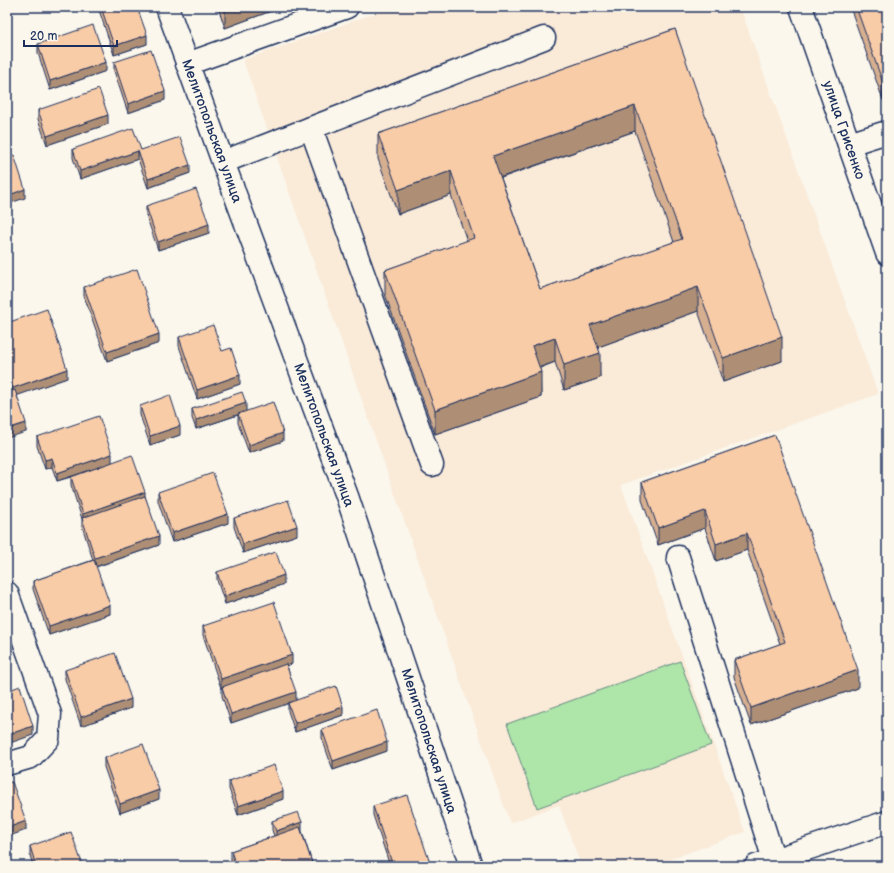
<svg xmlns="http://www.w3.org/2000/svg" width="894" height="873" font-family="'Balsamiq Sans',sans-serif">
<rect width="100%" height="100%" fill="#fbf7ec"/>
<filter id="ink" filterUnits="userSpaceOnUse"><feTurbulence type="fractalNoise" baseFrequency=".025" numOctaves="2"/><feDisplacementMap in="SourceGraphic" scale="8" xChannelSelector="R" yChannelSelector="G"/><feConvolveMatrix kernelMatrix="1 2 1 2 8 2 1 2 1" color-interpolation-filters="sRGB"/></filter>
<g filter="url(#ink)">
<path fill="#faead8" d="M393 7H740L878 394 621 485 745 832 651 866H581L559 805 510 823 243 60Z"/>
<path fill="#aee5a8" stroke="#648a83" d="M680 661 711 745 537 808 507 724Z"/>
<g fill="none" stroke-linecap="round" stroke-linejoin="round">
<g stroke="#1b2f5e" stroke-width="25">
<g id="minor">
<path d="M167 7 223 162 347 496 471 866"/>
<path d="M801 7 887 253"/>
<path d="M187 64 347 7"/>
<path d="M311 128 432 465"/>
<path d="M849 144 887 132"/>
<path d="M223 162 544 38"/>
<path d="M678 557 774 860"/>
<path d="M7 593 50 714 48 739 31 757 7 764"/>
<path d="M756 866 887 822"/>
</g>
</g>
<use href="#minor" stroke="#fbf7ec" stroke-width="22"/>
</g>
<g fill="#d6af90" stroke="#1b2f5e" fill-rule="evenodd">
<path d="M98 7H137L147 44 114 55Z"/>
<path d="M218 7H282L225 28Z"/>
<path d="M850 7H887L883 100Z"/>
<path d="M675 29 782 361 723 382 698 311 598 347 600 378 564 390 555 362 540 368 541 397 435 434 385 294V270L467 241 451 195 398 214 378 159V134ZM635 131 674 242 540 289 501 178Z"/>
<path d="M38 44 106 71 50 90 38 53Z"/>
<path d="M114 62 165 100 128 113 114 71Z"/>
<path d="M38 110 108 124 47 145 38 119Z"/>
<path d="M73 149 141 150 190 173 148 188 138 159 80 179 73 158Z"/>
<path d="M146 206 209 233 158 250 146 215Z"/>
<path d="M84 287 159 343 107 361 84 296Z"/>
<path d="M7 323 67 378 17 395 26 432 7 381Z"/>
<path d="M179 337 222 351 240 384 197 399 179 346Z"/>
<path d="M140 406 180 435 150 445 140 415Z"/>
<path d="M192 409 246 411 283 441 249 453 238 423V415L196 429 192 418Z"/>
<path d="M775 435 858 688 751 725 734 677V660L780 644 747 550 716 561 705 528 658 545 642 500V482Z"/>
<path d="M37 437 112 462 145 496 159 545 96 567 110 614 49 635 33 589V581L93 560 82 526V519L71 485V477L57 481 52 467 45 469 37 446Z"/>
<path d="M158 492 228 523 172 542 158 501Z"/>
<path d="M234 518 297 535 243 553 234 527Z"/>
<path d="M217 572 284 584 225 604 217 580Z"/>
<path d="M203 626 292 664 287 665 296 700 343 715 295 732 288 711V703L231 723 222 696V688H221L203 635Z"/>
<path d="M65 670 131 708 81 726 65 679Z"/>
<path d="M322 729 387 751 333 770 322 738Z"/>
<path d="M104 758 159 799 120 813 104 767Z"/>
<path d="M229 781 283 799 238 815 229 789Z"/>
<path d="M373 806 431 866H390L373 815Z"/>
<path d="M272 821 302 831 313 866H233L231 860V851L274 836 272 830Z"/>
<path d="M30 846 83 866H33L30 855Z"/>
</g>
<g fill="#ae8f76" stroke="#1b2f5e">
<path d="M225 7H282L225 28Z"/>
<path d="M147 35V44L114 55V46Z"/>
<path d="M106 62V71L50 90V81Z"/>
<path d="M887 82V99L883 100V83Z"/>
<path d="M165 91V100L128 113V104Z"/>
<path d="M635 106V131L493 180V156Z"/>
<path d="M108 115V124L47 145V136Z"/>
<path d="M138 151V159L80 179V171Z"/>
<path d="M190 165V173L148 188V179Z"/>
<path d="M451 171V195L398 214V190Z"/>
<path d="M25 189V198L7 204V196Z"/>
<path d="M209 224V233L158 250V242Z"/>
<path d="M698 287V311L590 350V325Z"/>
<path d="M159 334V343L107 361V352Z"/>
<path d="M782 337V361L723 382V358Z"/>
<path d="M555 338V362L532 370V346Z"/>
<path d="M600 353V378L564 390V365Z"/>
<path d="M67 369V378L13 397V388Z"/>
<path d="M541 372V397L435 434V410Z"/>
<path d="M240 375V384L197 399V390Z"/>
<path d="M246 403V412L196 429V420Z"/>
<path d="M26 423V432L7 438V429Z"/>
<path d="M180 426V435L150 445V436Z"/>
<path d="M283 433V441L249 453V445Z"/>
<path d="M112 454V463L57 481V473Z"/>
<path d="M52 458V467L45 469V460Z"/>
<path d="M145 492V501L83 522V514Z"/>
<path d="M705 511V528L658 545V528Z"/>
<path d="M228 514V523L172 542V533Z"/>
<path d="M297 526V535L243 553V544Z"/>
<path d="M747 533V550L716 561V544Z"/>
<path d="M159 536V545L95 567V558Z"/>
<path d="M284 575V584L225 604V596Z"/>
<path d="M110 605V614L49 635V626Z"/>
<path d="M292 655V664L221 688V679Z"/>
<path d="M858 670V688L751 725V708Z"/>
<path d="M296 692V701L231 723V714Z"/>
<path d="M131 699V708L81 726V717Z"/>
<path d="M343 707V715L295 732V723Z"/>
<path d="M33 726V735L7 744V735Z"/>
<path d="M387 742V751L333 770V761Z"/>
<path d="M159 790V799L120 813V804Z"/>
<path d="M283 791V799L238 815V806Z"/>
<path d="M26 821V830L7 837V828Z"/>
<path d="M302 822V831L276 839V831Z"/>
</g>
<g fill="#f9cca8" stroke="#1b2f5e" fill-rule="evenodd">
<path d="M101 7H137L147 35 114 46Z"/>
<path d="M856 7H887V82L883 83Z"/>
<path d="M93 25 106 62 50 81 38 44Z"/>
<path d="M675 29 782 337 723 358 698 287 590 325 600 353 564 365 555 338 532 346 541 372 435 410 385 270 474 238 451 171 398 190 378 134ZM635 106 682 239 540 289 493 156Z"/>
<path d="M151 50 165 91 128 104 114 62Z"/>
<path d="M99 89 108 115 47 136 38 110Z"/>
<path d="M133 128 141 150 180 137 190 165 148 179 138 151 80 171 73 149Z"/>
<path d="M14 155 25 189 7 196V157Z"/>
<path d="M196 189 209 224 158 242 146 206Z"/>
<path d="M137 269 159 334 107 352 84 287Z"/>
<path d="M47 309 67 369 13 388 7 372V323Z"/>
<path d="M213 325 222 351 231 348 240 375 197 390 179 337Z"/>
<path d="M15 390 26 423 7 429V392Z"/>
<path d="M242 392 246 403 196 420 192 409Z"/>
<path d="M170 395 180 426 150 436 140 406Z"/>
<path d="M273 402 283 433 249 445 238 414Z"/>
<path d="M99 416 112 454 57 473 52 458 45 460 37 437Z"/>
<path d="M775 435 858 670 751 708 734 660 785 642 747 533 716 544 705 511 658 528 642 482Z"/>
<path d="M132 455 145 492 83 514 71 477Z"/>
<path d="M213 473 228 514 172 533 158 492Z"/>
<path d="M145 496 159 536 95 558 82 518Z"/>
<path d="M288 500 297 526 243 544 234 518Z"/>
<path d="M276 552 284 575 225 596 217 572Z"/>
<path d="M94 560 110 605 49 626 33 581Z"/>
<path d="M274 602 292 655 221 679 203 626Z"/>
<path d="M115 653 131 699 81 717 65 670Z"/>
<path d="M286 664 296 692 231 714 222 687Z"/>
<path d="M20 686 33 726 7 735V691Z"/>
<path d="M336 686 343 707 295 723 288 703Z"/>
<path d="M377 710 387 742 333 761 322 729Z"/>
<path d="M143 744 159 790 120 804 104 758Z"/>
<path d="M274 765 283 791 238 806 229 781Z"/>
<path d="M12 782 26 821 7 828V783Z"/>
<path d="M407 795 431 866H393L373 806Z"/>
<path d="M298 812 302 822 276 831 272 821Z"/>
<path d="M300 827 313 866H236L231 851Z"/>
<path d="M71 832 83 866H36L30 846Z"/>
<path d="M565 860 567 866H546Z"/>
</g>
</g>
<g text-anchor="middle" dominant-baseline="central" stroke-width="3.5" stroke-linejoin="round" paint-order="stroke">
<g font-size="14" fill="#1b2f5e" stroke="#fbf7ec">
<text transform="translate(844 130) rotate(71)">улица Грисенко</text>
<text transform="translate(212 131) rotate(70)">Мелитопольская улица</text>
<text transform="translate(324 435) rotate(70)">Мелитопольская улица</text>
<text transform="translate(429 741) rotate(72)">Мелитопольская улица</text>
</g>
</g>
<rect width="894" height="873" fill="none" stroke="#fbf7ec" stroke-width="24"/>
<rect x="12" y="12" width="870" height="849" fill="none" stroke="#1b2f5e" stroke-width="1.5" filter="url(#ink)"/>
<path d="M24 40v6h93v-6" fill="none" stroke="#1b2f5e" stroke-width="2"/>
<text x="30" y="40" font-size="12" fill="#1b2f5e" stroke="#fbf7ec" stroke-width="3" paint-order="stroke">20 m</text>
</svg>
